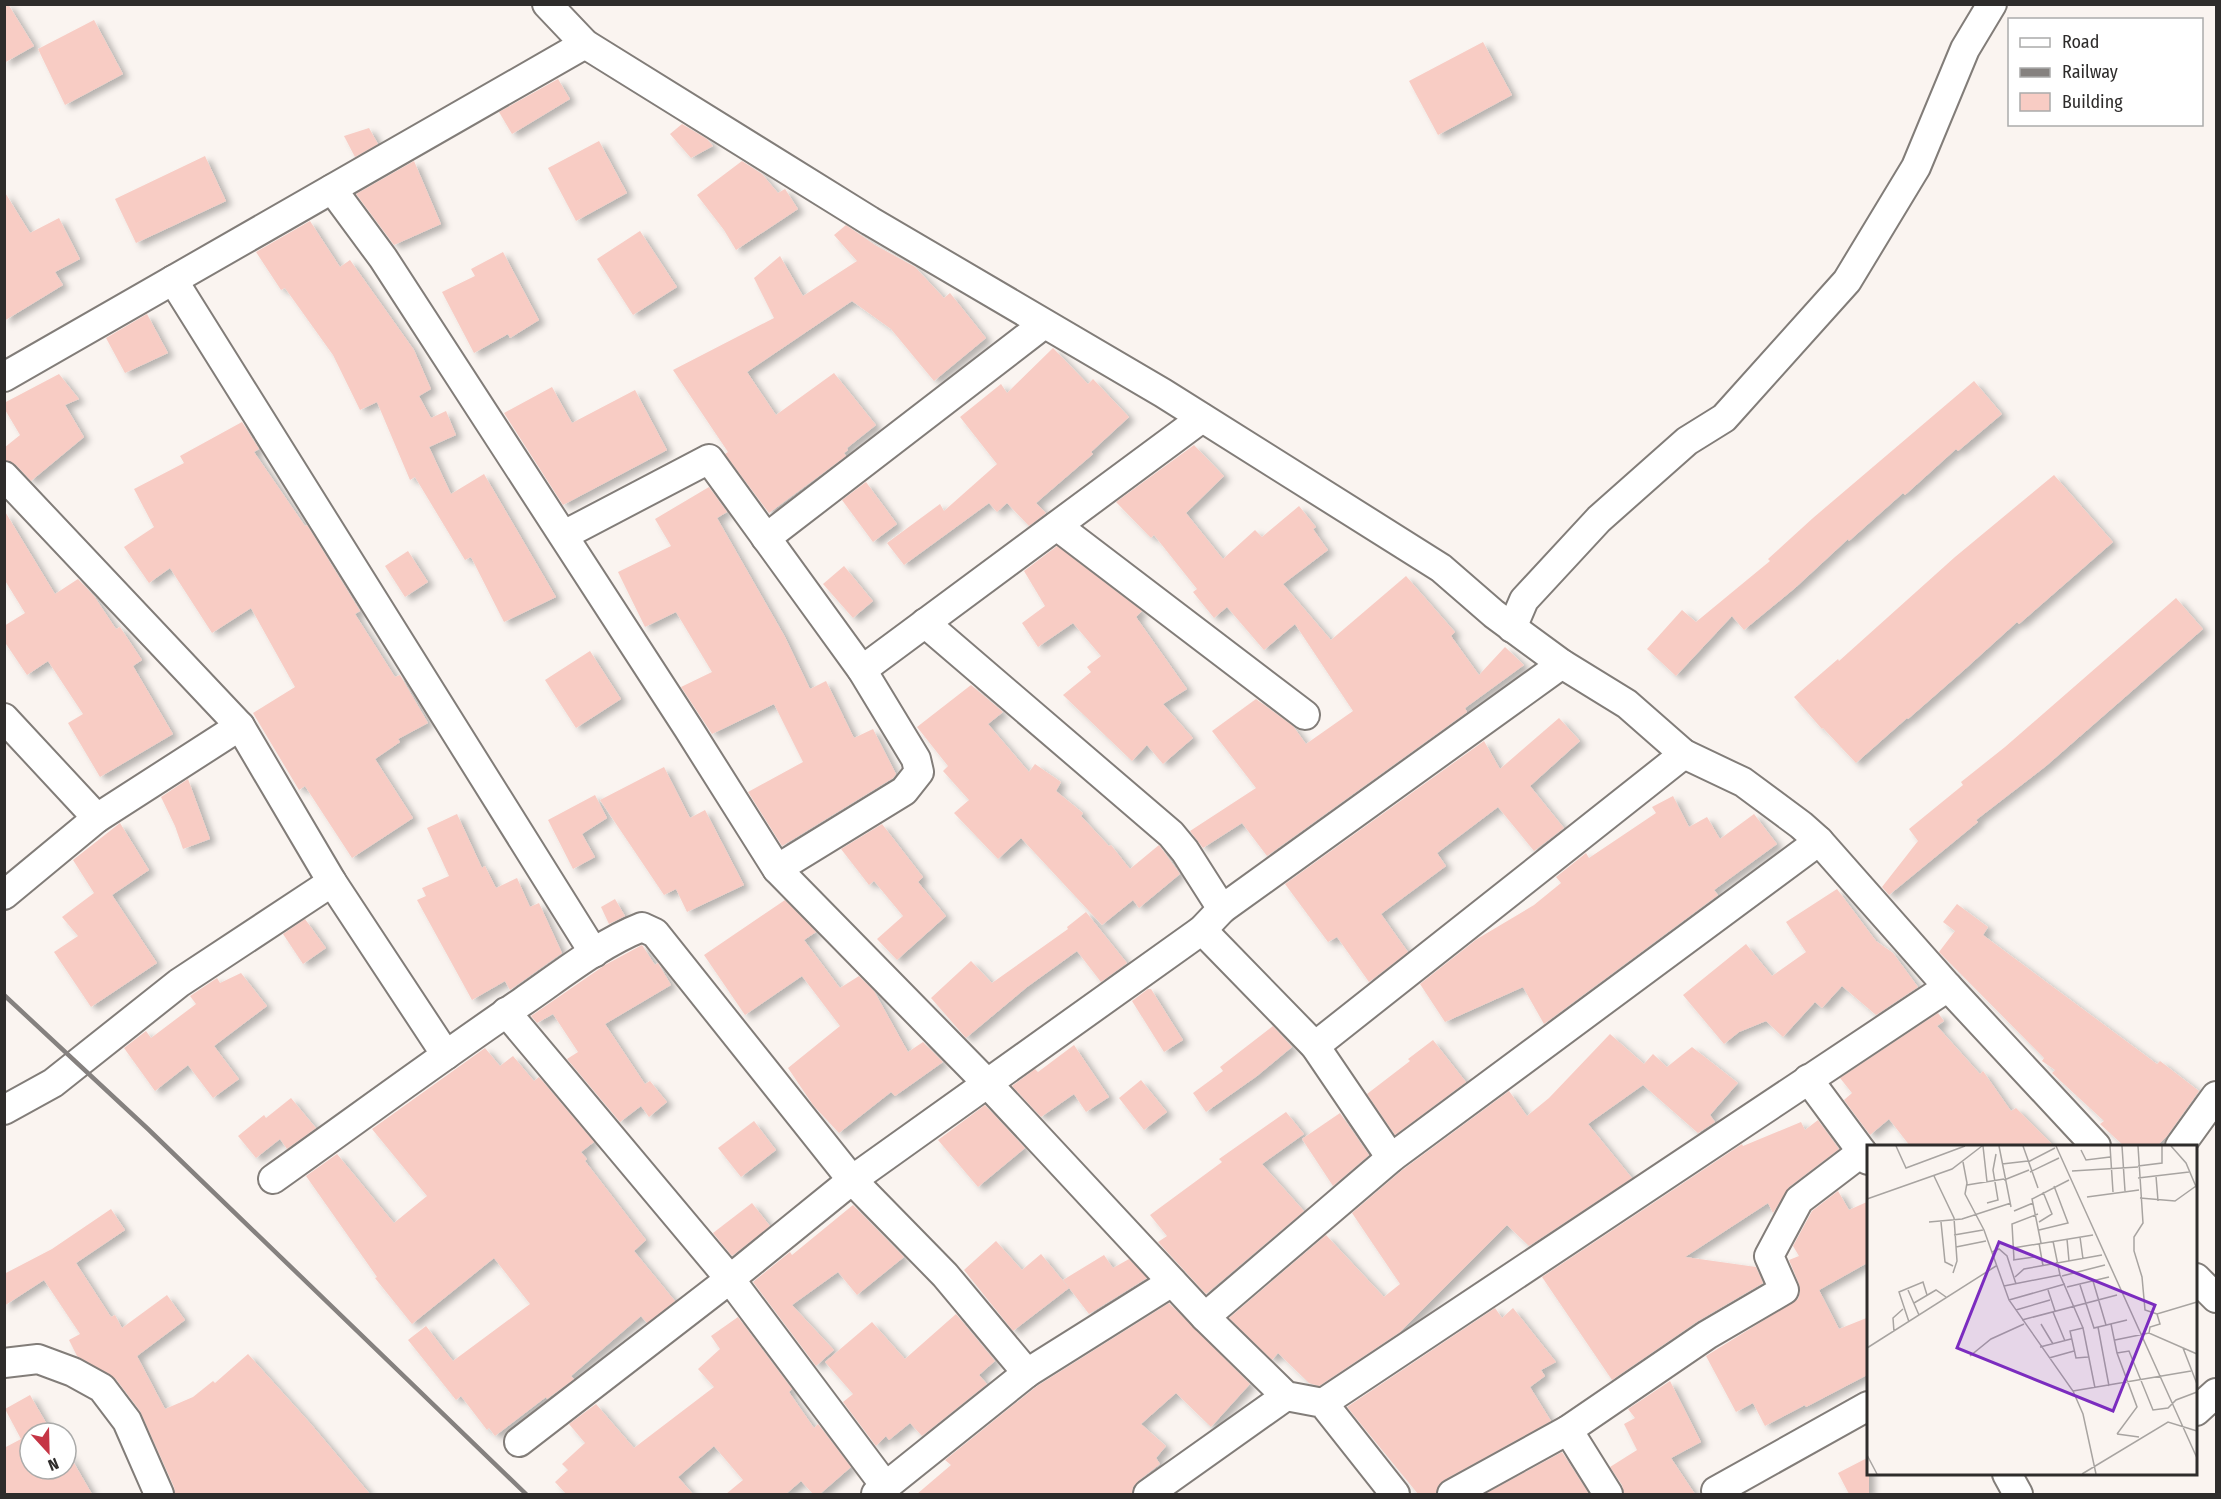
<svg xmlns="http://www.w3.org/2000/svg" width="2221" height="1499" font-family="'Fira Sans Condensed',sans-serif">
<defs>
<filter id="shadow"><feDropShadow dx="6" dy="4" stdDeviation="3" flood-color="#0004"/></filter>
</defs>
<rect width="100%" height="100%" fill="#faf4f0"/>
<g fill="#f8ccc4" filter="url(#shadow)">
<path d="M4 4H8L34 46 4 63Z"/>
<path d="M94 20 123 74 65 105 38 49Z"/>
<path d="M1483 42 1512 95 1438 135 1409 81Z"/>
<path d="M558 79 570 99 512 134 499 112Z"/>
<path d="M682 124 707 139 713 146 691 158 670 134Z"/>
<path d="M369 128 378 144 355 157 344 136Z"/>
<path d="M599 141 627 193 576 221 548 168Z"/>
<path d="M205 156 226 201 136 243 115 199Z"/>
<path d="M414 161 441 224 394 245 356 194Z"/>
<path d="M742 161 762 174 778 193 785 189 798 209 736 250 724 230 697 195Z"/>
<path d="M4 191 30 233 59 218 80 259 55 272 63 285 4 321Z"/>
<path d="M310 221 340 267 350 260 414 350 431 389 419 396 431 418 446 411 456 435 429 447 451 494 484 474 556 597 504 622 471 557 465 560 415 477 410 480 377 402 360 410 333 355 285 288 281 290 256 252Z"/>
<path d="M846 225 875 245 915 267 944 298 950 293 986 338 934 381 891 329 852 301 747 372 776 415 834 373 876 425 847 448 848 450 844 453 846 456 769 513 725 454 728 452 673 370 774 318 754 278 780 256 803 296 857 261 834 235Z"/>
<path d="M640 231 677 287 633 315 597 259Z"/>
<path d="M503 252 539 320 510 338 508 334 474 353 442 292 475 276 471 269Z"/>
<path d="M147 314 168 353 125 373 106 338Z"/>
<path d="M1053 348 1088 384 1093 379 1129 417 1091 452 1093 454 1036 503 1046 513 1029 526 1007 503 997 512 989 503 904 565 887 543 940 504 944 511 997 464 960 417 1001 384 1007 393Z"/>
<path d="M59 374 79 399 65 405 84 437 31 481 16 465 4 460V448L20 435 4 408V403Z"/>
<path d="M1974 381 2002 414 1958 451 1956 449 1905 495 1903 493 1849 541 1848 539 1795 588 1744 630 1732 616 1676 676 1647 649 1682 610 1696 622 1770 561 1768 559 1813 518Z"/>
<path d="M552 387 572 423 635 390 667 450 563 505 504 413Z"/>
<path d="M242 422 259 449 254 452 305 526 307 525 360 611 355 614 395 677 400 675 428 723 398 739 400 742 375 759 413 818 352 858 305 786 299 790 253 713 295 687 251 608 212 633 170 568 149 583 124 547 154 527 134 489 184 463 180 456Z"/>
<path d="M1194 445 1224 476 1186 513 1223 559 1255 530 1262 537 1299 506 1316 527 1313 529 1328 550 1283 584 1331 640 1406 576 1455 632 1451 636 1479 675 1505 647 1524 665 1465 708 1467 712 1267 856 1242 823 1203 848 1190 831 1256 788 1212 731 1256 699 1293 726 1306 744 1353 711 1295 624 1264 650 1227 607 1214 618 1193 592 1197 589 1154 535 1151 538 1116 502Z"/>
<path d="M2054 475 2113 542 2019 624 2017 622 1964 670 1908 719 1907 718 1856 763 1823 728 1822 729 1794 697 1838 659 1839 661 1955 557Z"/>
<path d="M866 482 897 524 873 542 842 500Z"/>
<path d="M709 487 727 512 717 518 785 637 810 689 826 681 854 738 873 729 896 774 893 778 782 846 748 792 803 762 774 704 712 734 681 687 712 672 676 612 645 627 618 572 671 546 655 519Z"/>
<path d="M4 510 55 594 78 579 94 596 116 629 120 627 142 660 133 666 173 734 100 777 68 723 83 714 48 661 27 675 4 641V626L25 613 4 579Z"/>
<path d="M1057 546 1142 611 1136 617 1187 689 1163 704 1193 738 1163 764 1147 745 1132 761 1063 695 1091 672 1087 667 1101 656 1073 623 1038 647 1022 623 1045 606 1024 571Z"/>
<path d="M408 551 428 582 405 597 385 566Z"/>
<path d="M844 566 873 601 853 618 823 584Z"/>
<path d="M2176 598 2203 629 2046 766 1976 820 1978 822 1889 895 1882 887 1918 841 1909 829 1963 785 1961 782 2005 747Z"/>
<path d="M590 651 621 699 576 728 545 680Z"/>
<path d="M971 685 1003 712 988 724 1029 772 1035 764 1061 782 1056 791 1083 813 1081 816 1109 846 1111 845 1130 869 1159 845 1180 874 1139 908 1133 900 1102 925 1021 838 998 859 954 813 969 800 943 771 948 766 917 727Z"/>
<path d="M1559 718 1580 741 1530 786 1564 828 1534 851 1498 807 1437 853 1446 866 1381 914 1408 952 1369 982 1337 937 1328 942 1285 884 1484 741 1500 769Z"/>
<path d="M664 767 690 818 705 810 744 885 687 912 676 889 664 895 600 800Z"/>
<path d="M188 779 210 839 183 849 175 826 161 797Z"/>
<path d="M595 795 607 818 582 834 595 857 573 869 548 820Z"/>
<path d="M1673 796 1689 827 1707 817 1720 839 1754 814 1777 844 1714 890 1718 895 1544 1024 1523 987 1445 1022 1420 984 1477 939 1534 905 1561 883 1556 877 1586 853 1589 858 1656 813 1652 807Z"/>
<path d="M457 814 482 868 485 866 496 888 517 878 530 907 539 903 562 953 510 990 505 981 472 1000 417 900 426 896 422 888 449 876 427 828Z"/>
<path d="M120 823 149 870 112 895 157 963 91 1007 54 952 78 936 62 917 94 893 73 860Z"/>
<path d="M882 824 923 877 918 882 946 916 897 960 877 939 903 916 874 881 869 885 841 849Z"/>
<path d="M1837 889 1876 941 1893 953 1918 987 1876 1015 1842 986 1822 1008 1815 1002 1783 1037 1766 1021 1739 1032 1724 1044 1683 995 1746 944 1772 976 1806 952 1786 922Z"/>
<path d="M615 899 625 916 609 924 601 907Z"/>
<path d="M785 900 816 932 804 940 840 988 859 976 874 991 908 1052 923 1042 943 1062 895 1096 891 1092 839 1133 813 1105 788 1068 840 1026 802 976 745 1015 704 955Z"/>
<path d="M1957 904 1988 927 1983 935 2157 1064 2160 1061 2199 1091 2167 1136 2157 1146H2124L2100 1124 2104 1121 2052 1073 2055 1070 2042 1061 2044 1058 1939 952 1955 931 1943 922Z"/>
<path d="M1086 912 1127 963 1101 982 1077 951 1027 987 966 1038 931 998 971 961 992 983 1068 929 1067 927Z"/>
<path d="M305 919 326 948 303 964 283 934Z"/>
<path d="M642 945 655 965 658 963 671 985 605 1024 645 1084 650 1081 667 1102 649 1117 641 1106 620 1122 567 1059 578 1052 553 1014 537 1023 531 1016 605 965Z"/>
<path d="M241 973 267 1006 214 1046 239 1079 213 1098 188 1065 155 1091 124 1048 146 1031 151 1038 196 1004 190 996 217 978 220 983Z"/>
<path d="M1148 989H1151L1183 1040 1164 1052 1132 1001Z"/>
<path d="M1938 1013 1944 1021 1937 1026 1980 1074 1983 1071 2011 1111 2016 1108 2054 1146H1910L1889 1119 1870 1135 1844 1100 1852 1093 1840 1078Z"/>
<path d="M1273 1026 1292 1047 1257 1076 1206 1112 1193 1093 1223 1071 1220 1067Z"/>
<path d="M1610 1034 1644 1064 1653 1054 1667 1067 1692 1047 1738 1083 1710 1115 1715 1122 1698 1133 1643 1085 1588 1124 1632 1178 1529 1246 1507 1225 1400 1332 1319 1386 1309 1383 1278 1353 1272 1360 1229 1318 1326 1235 1384 1297 1400 1284 1352 1213 1401 1171 1509 1091 1527 1116 1549 1098Z"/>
<path d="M1433 1040 1466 1082 1395 1135 1367 1094 1410 1061 1408 1059Z"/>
<path d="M1074 1045 1109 1097 1086 1112 1074 1094 1041 1117 1012 1086 1035 1069 1038 1072Z"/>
<path d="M485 1048 500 1066 513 1056 534 1081 539 1077 594 1142 581 1152 587 1159 585 1161 646 1240 634 1251 675 1301 647 1323 641 1316 571 1376 574 1379 547 1399 546 1397 495 1436 489 1428 487 1430 461 1396 456 1400 408 1340 426 1326 453 1361 530 1304 494 1258 412 1324 375 1278 377 1277 306 1176 337 1154 394 1223 427 1196 372 1129Z"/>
<path d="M1141 1080 1167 1112 1144 1130 1119 1098Z"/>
<path d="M291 1098 316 1128 287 1149 280 1139 256 1158 238 1136 264 1115 266 1118Z"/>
<path d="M985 1105 1025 1148 978 1187 938 1140Z"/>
<path d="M1286 1112 1304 1134 1262 1164 1304 1211 1206 1294 1158 1242 1167 1236 1150 1215 1222 1162 1219 1159Z"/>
<path d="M1340 1113 1369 1155 1333 1186 1302 1139Z"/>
<path d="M1818 1120 1839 1149 1789 1187 1773 1213 1768 1203 1685 1257 1756 1267 1763 1283 1698 1321 1612 1380 1542 1277 1742 1144 1743 1146 1801 1122 1805 1130Z"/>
<path d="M754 1121 776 1150 741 1177 718 1148Z"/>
<path d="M1838 1191 1849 1210 1869 1201V1262L1819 1290 1839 1329 1869 1317V1374L1806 1407 1805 1405 1765 1426 1753 1403 1736 1412 1706 1356 1798 1299 1800 1292 1799 1284 1789 1260 1799 1256 1793 1246 1812 1211Z"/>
<path d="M752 1203 770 1226 732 1256 713 1233Z"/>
<path d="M853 1205 904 1257 857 1295 838 1272 792 1305 834 1350 816 1366 753 1282 790 1252 792 1255Z"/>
<path d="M111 1209 125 1230 76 1263 111 1317 115 1315 122 1328 167 1295 185 1320 137 1356 165 1409 193 1397 213 1381 215 1383 248 1354 310 1423 370 1494H175L174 1487 140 1411 115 1378 77 1356 69 1340 80 1334 44 1280 4 1306V1274L52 1249Z"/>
<path d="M996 1241 1022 1270 1041 1254 1069 1288 1013 1331 964 1270Z"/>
<path d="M1104 1255 1113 1268 1129 1259 1147 1278 1089 1314 1063 1280Z"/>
<path d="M1169 1303 1250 1384 1211 1427 1176 1393 1141 1424 1166 1446 1156 1458 1160 1464 1138 1481 1133 1487 1132 1494H917L951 1465 945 1460 1037 1386Z"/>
<path d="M1495 1308 1502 1318 1513 1308 1556 1362 1541 1370 1545 1376 1530 1387 1551 1421 1444 1480 1438 1486 1436 1494H1418L1347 1407Z"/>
<path d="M956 1314 995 1361 979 1375 987 1384 922 1436 910 1423 889 1440 886 1436 876 1446 843 1402 853 1394 825 1362 872 1322 905 1359Z"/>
<path d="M738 1317 792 1389 789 1392 814 1428 818 1424 851 1467 820 1494H813L801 1481 786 1494H726L743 1480 714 1446 678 1477 693 1494H566L555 1482 568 1470 562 1464 585 1443 569 1424 596 1404 634 1448 714 1387 698 1369 720 1349 711 1336Z"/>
<path d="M1670 1381 1701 1442 1671 1458 1695 1494H1624L1622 1485 1610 1467 1637 1450 1624 1424 1635 1418 1628 1409Z"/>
<path d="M30 1395 52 1433H30V1469H66L67 1451 92 1494H4V1448L21 1439 5 1409Z"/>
<path d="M1562 1452 1589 1494H1485Z"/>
<path d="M1869 1457V1494H1849L1838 1473Z"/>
</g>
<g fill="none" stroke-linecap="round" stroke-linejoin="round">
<g stroke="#827d79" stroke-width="32">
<g id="street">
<path d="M547 4 585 44 870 221 1163 393 1441 568 1494 614 1562 664 1627 704 1684 754 1743 782 1801 825 1819 841 1948 987 2096 1146"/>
<path d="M332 189 383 258 688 728 777 869"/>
<path d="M173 280 594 953"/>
<path d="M4 377 585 44"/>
<path d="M4 476 240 726 332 882 446 1055"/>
<path d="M1057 526 1305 715"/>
<path d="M564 535 709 459 862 670 916 759 919 772 904 791 777 869 987 1083 1205 1317 1286 1396 1323 1403 1395 1494"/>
<path d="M766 538 1044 324"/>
<path d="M925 623 1171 834 1185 851 1222 909"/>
<path d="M1512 628 1524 600 1599 519 1687 441 1724 418 1847 281 1916 167 1965 49 1992 4"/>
<path d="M862 670 1202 418"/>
<path d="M4 718 97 818 240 726"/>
<path d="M4 895 97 818"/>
<path d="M1202 930 1315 1046 1391 1158"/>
<path d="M506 1012 730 1279 886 1487"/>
<path d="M1315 1046 1684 754"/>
<path d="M1808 1079 1868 1160"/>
<path d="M4 1110 53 1083 179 983 332 882"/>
<path d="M2180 1146 2216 1096"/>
<path d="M273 1179C356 1120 438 1059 522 1002 560 976 599 944 642 927L655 933 852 1180 945 1275 1027 1373"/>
<path d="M2196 1278 2216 1298"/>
<path d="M1205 1317 1391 1158 1819 841"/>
<path d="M4 1363 38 1359 73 1372 102 1388 127 1421 159 1494"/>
<path d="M1323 1403 1948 987"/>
<path d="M2196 1411 2216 1393"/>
<path d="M1568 1430 1608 1494"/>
<path d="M519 1442 730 1279 852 1180 1202 930 1222 909 1562 664"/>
<path d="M2007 1474 2018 1494"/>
<path d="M1716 1491 1868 1406"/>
<path d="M876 1494 1027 1373 1172 1282"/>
<path d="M1148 1494 1286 1396"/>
<path d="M1452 1494 1568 1430 1707 1335 1784 1290 1769 1256 1799 1200 1862 1152"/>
</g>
</g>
<use href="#street" stroke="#fff" stroke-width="28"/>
<path stroke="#85817f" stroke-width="4.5" d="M4 995 148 1129 526 1494"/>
</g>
<g transform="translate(1867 1145)">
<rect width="330" height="330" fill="#faf4f0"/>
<path fill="none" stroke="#a8a4a1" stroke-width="1.5" d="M29 1 39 23 98 1M116 1 120 37M132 1 144 62M156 1 171 43M189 1 330 313M243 1 246 47M255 1 258 46M271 1 276 78 267 92V106L275 132 278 165 290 169 330 157M304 1 319 18 330 44M214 5 219 15 243 12M96 17 100 38 98 49 117 85 142 155 206 246 216 269 229 329M161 17 188 3M135 19 161 16M271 21 295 18V1M205 26 271 22M163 27 192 13M67 31 87 73 90 116 86 128M289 31 291 56M271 33 322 27M137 35 162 25M100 40 137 34M220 52 272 45M273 53 308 56 329 41M0 54 85 24 115 1M120 58 131 55 126 25 129 9M147 66 166 58M62 77 95 74 144 58M74 77 78 117 86 121M172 77 185 69 176 47M172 85 201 78 187 41M87 90 116 85M213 92 216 114M200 94 202 116M186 96 193 130 216 183 203 186 209 213 221 212M172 98 176 121M174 98 165 54 202 35M89 102 119 96M146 103 226 90M125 107 132 104 140 111 149 139M146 115 167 112M147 115 145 79 171 69M195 131 238 120M148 132 157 124 235 110M226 136 239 180M213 140 227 183 260 175M137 141 193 130M200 142 242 132M41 145 52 170M181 145 188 166M142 155 198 139M47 158 69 145 79 152M149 165 183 155M186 167 198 196M155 175 250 150M42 177 32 147 56 137 60 150M174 179 186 199M244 179 250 208 270 262 250 289M231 182 242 241M216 183 228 243M27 187 26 173 36 164M282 188 283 182 293 179 290 169M248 195 282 188 330 209M173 202 204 194M0 203 129 121M316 203 330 239M250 208 262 206 286 265 301 263 309 255 330 247M103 211 124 194 157 179M182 213 207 206M206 246 324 226M250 289 272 292M0 310 10 329M215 329 301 277 330 286"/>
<path fill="#7b2cbf" fill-opacity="0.15" stroke="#7b2cbf" stroke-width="3" d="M132 97 288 160 246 266 90 203Z"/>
<rect width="330" height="330" fill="none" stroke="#2e2c2b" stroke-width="3"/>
</g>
<rect width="2221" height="1499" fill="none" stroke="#2e2c2b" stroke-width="12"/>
<rect x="2008" y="18" width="195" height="108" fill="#ffffff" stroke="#ababaa" stroke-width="1.5"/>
<rect x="2020" y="38" width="30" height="9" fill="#ffffff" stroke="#ababaa" stroke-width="1.5"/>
<text x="2062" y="48" font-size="18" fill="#2e2c2b">Road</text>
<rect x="2020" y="68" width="30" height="9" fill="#85817f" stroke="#ababaa" stroke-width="1.5"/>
<text x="2062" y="78" font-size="18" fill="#2e2c2b">Railway</text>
<rect x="2020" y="93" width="30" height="18" fill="#f8ccc4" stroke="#ababaa" stroke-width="1.5"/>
<text x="2062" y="108" font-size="18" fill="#2e2c2b">Building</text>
<g transform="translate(48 1451) rotate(158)"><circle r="28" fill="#ffffff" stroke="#ababaa" stroke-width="1.5"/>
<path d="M0-4.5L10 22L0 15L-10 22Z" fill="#c53545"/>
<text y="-9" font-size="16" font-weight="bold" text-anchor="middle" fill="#2e2c2b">N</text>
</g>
</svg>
